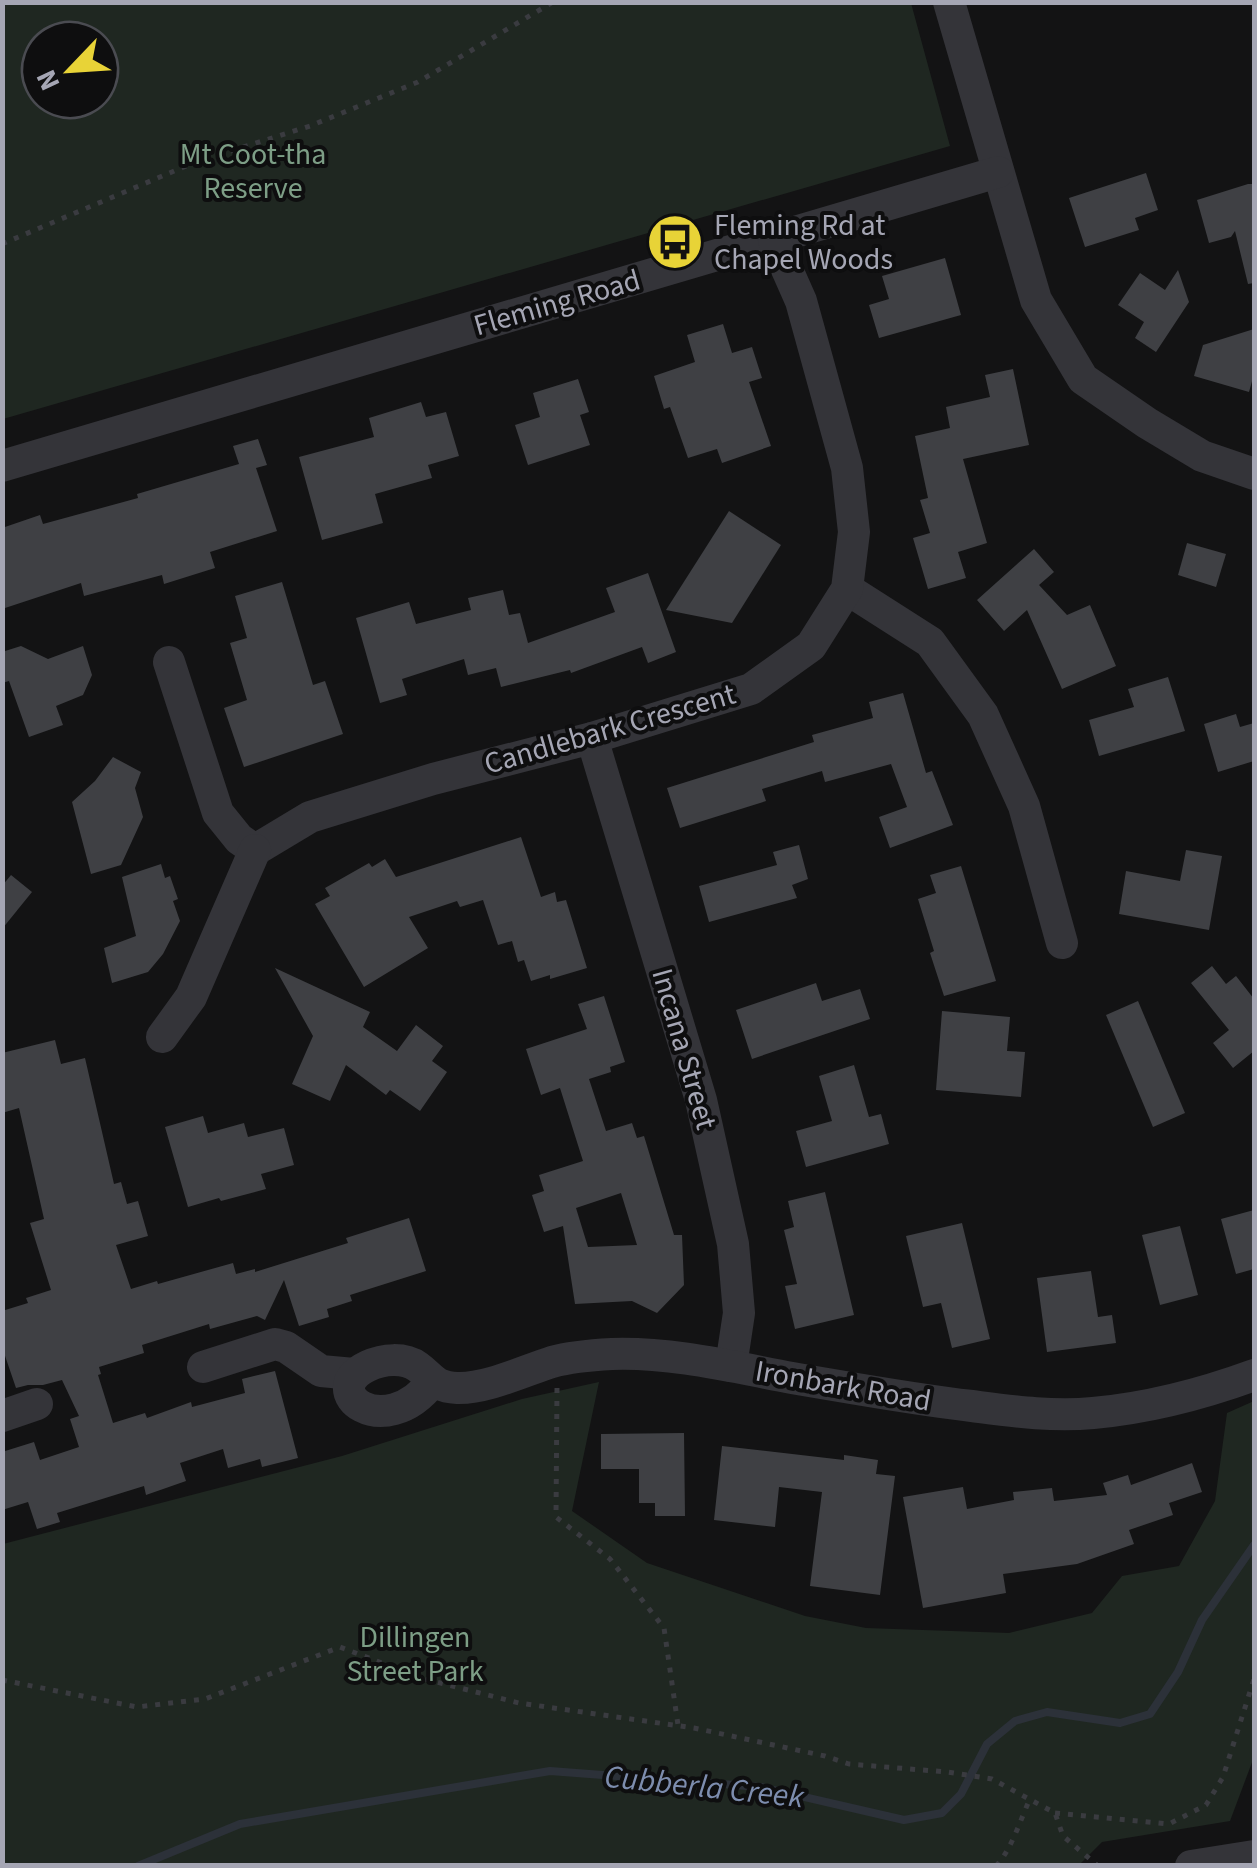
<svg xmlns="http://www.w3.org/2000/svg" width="1257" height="1868" font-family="'Source Sans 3',sans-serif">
<rect width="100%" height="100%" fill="#131314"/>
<g fill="#1f2721" fill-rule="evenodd">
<path d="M3 2 911 3 950 146 3 419ZM40 40H100V100H40Z"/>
<path d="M599 1382 572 1511 647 1563 805 1616 866 1628 1009 1633 1092 1613 1122 1576 1179 1566 1215 1501 1227 1413 1254 1401V1757L1230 1821 1102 1842 1081 1863 1080 1866 3 1865V1544L342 1456 522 1399Z"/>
</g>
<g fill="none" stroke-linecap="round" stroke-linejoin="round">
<path stroke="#2c3139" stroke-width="8" d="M138 1866 240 1824 550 1771 761 1787 904 1820 942 1813 961 1794 987 1744 1015 1721 1047 1712 1120 1723 1150 1714 1178 1672 1202 1620 1254 1545"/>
</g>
<g fill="#3f4044" fill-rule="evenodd">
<path d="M1146 173 1158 210 1135 218 1139 230 1085 247 1069 198Z"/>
<path d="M1248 184H1254V283L1248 284 1235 231 1231 237 1209 243 1197 200Z"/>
<path d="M945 258 961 315 879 338 869 305 889 299 882 276Z"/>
<path d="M1178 270 1189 302 1156 352 1135 338 1144 322 1118 305 1140 273 1165 290Z"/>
<path d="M723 324 732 353 752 347 762 378 749 382 771 446 722 463 717 449 688 458 670 407 664 409 654 376 695 362 687 335Z"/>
<path d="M1254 329V374L1249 392 1194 376 1203 345Z"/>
<path d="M1013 369 1029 445 963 459 987 543 958 552 966 578 928 589 913 538 930 533 920 500 928 498 915 436 950 428 946 407 990 397 985 375Z"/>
<path d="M578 379 589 412 580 415 590 445 528 465 515 425 540 417 533 393Z"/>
<path d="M421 402 426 417 446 412 459 456 428 465 432 478 375 494 383 523 322 540 299 457 374 437 369 418Z"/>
<path d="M258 439 267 465 256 468 277 531 210 552 215 568 164 584 162 575 84 596 81 583 2 609V528L40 515 43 524 138 498 137 494 239 464 233 446Z"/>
<path d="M729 511 781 545 732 623 666 610Z"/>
<path d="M1187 543 1226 554 1216 587 1178 575Z"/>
<path d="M1034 549 1054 572 1039 585 1067 615 1090 605 1116 666 1062 689 1027 610 1004 631 977 600Z"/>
<path d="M648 573 676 652 648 663 642 647 571 673 570 670 501 687 496 668 468 675 464 659 402 679 407 695 380 703 356 618 409 602 416 624 471 610 468 598 503 590 509 615 520 613 528 643 615 612 606 588Z"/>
<path d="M282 582 313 685 325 681 343 734 244 767 224 708 247 700 230 643 247 638 235 596Z"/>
<path d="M21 646 48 659 83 646 92 675 83 695 56 706 63 725 29 737 9 681 2 683V652Z"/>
<path d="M1168 677 1185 731 1099 756 1089 720 1134 707 1128 689Z"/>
<path d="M903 693 926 773 932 771 953 825 890 848 879 817 907 807 891 764 825 782 822 771 762 789 766 801 680 828 667 788 814 742 812 735 873 718 869 702Z"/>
<path d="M1236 714 1240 727 1254 723V761L1218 772 1204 724Z"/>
<path d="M113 757 141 772 135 788 143 817 121 865 91 874 72 802 95 781Z"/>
<path d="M521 837 541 897 555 892 557 902 566 900 587 968 550 979V975L531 981 524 960 518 962 512 941 498 945 483 900 460 907 457 901 409 917 428 948 364 987 315 904 330 896 325 888 369 863 372 867 385 859 396 877Z"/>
<path d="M799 845 808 879 792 885 797 898 709 922 699 886 777 865 773 852Z"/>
<path d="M1186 850 1222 856 1209 930 1119 914 1126 871 1180 881Z"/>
<path d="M161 864 165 878 170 876 178 899 173 901 180 921 163 954 148 972 112 983 104 948 136 936 122 877Z"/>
<path d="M961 866 996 981 944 996 930 953 934 951 918 899 936 893 930 875Z"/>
<path d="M11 875 32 892 2 929V886Z"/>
<path d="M1212 966 1226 984 1236 976 1254 999V1051L1233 1068 1213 1043 1229 1030 1191 983Z"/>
<path d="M275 968 370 1012 363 1027 397 1051 416 1025 443 1046 432 1061 447 1072 420 1111 390 1090 386 1095 346 1065 330 1101 292 1084 313 1036Z"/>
<path d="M816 983 822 1001 860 989 870 1019 752 1059 736 1010Z"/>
<path d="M604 996 625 1062 610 1067 611 1072 589 1079 606 1131 632 1123 637 1138 644 1136 674 1235H682L684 1285 657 1313 632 1301 575 1304 563 1226 544 1232 532 1195 544 1191 539 1175 583 1161 560 1088 541 1095 526 1049 587 1029 578 1004ZM621 1193 637 1245 588 1247 576 1208Z"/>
<path d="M1138 1001 1185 1113 1153 1127 1106 1015Z"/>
<path d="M942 1011 1010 1017 1007 1051 1025 1052 1021 1097 936 1090Z"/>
<path d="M55 1040 61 1064 85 1058 114 1184 121 1182 127 1204 138 1201 148 1236 116 1245 131 1289 157 1281 158 1284 233 1263 236 1274 255 1269V1272L348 1243 346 1238 409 1218 426 1271 350 1295 352 1301 327 1309 329 1317 299 1326 284 1280 265 1320 257 1316 210 1329 209 1324 142 1345 144 1353 99 1367 101 1374 98 1375 113 1423 145 1413 147 1418 191 1402 192 1407 245 1393 242 1379 275 1371 298 1458 262 1467 260 1459 228 1468 223 1449 180 1463 186 1481 146 1495 144 1486 57 1513 60 1522 37 1529 28 1502 2 1510V1452L34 1442 40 1460 79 1447 70 1419 79 1416 62 1380 43 1385H28L16 1388 2 1347V1311L28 1303 26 1298 51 1290 30 1223 44 1219 19 1108 2 1113V1053Z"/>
<path d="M854 1065 869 1117 881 1114 889 1144 806 1167 796 1131 832 1121 819 1076Z"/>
<path d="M203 1116 208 1133 244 1123 248 1137 284 1128 294 1165 261 1174 266 1189 221 1201 219 1198 188 1207 165 1127Z"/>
<path d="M825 1192 854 1315 795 1329 785 1286 797 1284 784 1230 794 1227 788 1201Z"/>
<path d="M1254 1210V1269L1236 1274 1221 1219Z"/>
<path d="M962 1223 990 1339 952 1348 941 1303 923 1307 906 1236Z"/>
<path d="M1180 1226 1198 1295 1160 1305 1142 1235Z"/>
<path d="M1091 1271 1098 1317 1112 1315 1116 1343 1047 1352 1037 1278Z"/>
<path d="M684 1433 685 1516H655V1503H639V1469H601V1434Z"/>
<path d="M722 1446 844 1460V1455L878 1460 876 1474 895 1476 880 1595 810 1586 822 1492 779 1487 775 1527 714 1520Z"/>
<path d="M1192 1463 1202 1492 1169 1503 1173 1515 1129 1530 1134 1544 1077 1564 1003 1574 1006 1593 923 1608 903 1497 963 1487 967 1509 1014 1500 1013 1492 1052 1488 1054 1501 1107 1495 1103 1483 1128 1475 1131 1485Z"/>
</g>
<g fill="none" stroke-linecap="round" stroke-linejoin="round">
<g stroke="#3a3b40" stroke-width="5" stroke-dasharray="5 8" stroke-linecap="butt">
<path d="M2 244 193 163 310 126 418 82 553 2"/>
<path d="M557 1388 556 1517 610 1559 664 1628 678 1725"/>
<path d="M2 1680 137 1707 205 1699 340 1647 421 1678 519 1703 694 1728 825 1756 849 1764 947 1772 992 1779 1055 1813 1063 1836 1098 1866"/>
<path d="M1055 1813 1169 1824 1206 1805 1223 1777 1254 1679"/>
<path d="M996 1866C1012 1849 1020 1820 1030 1799"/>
</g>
<g stroke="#343439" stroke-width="32">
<path d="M949 2 1036 300 1083 379 1147 423 1202 456 1254 474"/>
<path d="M2 466 998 172"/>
<path d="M847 589 930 642 983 715 1024 806 1062 943"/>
<path d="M169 662 218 813 239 839 255 850 310 817 433 779 592 738 751 689 811 646 847 589 854 532 847 468 801 301 774 240"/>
<path d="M592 738 701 1100 733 1244 739 1313 731 1366"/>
<path d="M162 1037 191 997 255 850"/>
<path d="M203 1367 275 1344 286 1347 321 1371 354 1374"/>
<path d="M432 1382C384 1444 315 1391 368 1366 383 1359 404 1357 418 1367 433 1378 434 1387 457 1388 486 1389 524 1371 552 1362 570 1357 593 1355 612 1354 672 1352 733 1367 792 1378 852 1388 911 1399 972 1406 1011 1411 1052 1417 1093 1413 1148 1408 1202 1394 1254 1375"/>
<path d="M2 1416 37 1404"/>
<path d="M1191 1866 1254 1856"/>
</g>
</g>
<defs>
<g id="bus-disc" transform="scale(2.875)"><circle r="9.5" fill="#e8d337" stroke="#0e0e0f"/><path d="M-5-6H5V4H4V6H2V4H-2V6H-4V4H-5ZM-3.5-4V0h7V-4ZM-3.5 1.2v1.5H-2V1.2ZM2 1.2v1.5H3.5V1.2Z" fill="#111"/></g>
</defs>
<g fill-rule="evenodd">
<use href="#bus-disc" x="675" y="242"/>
</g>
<g text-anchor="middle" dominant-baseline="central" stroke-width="8" stroke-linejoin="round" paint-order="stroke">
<g font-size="30" fill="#7d9e86" stroke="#0e0e0f">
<text x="253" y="154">Mt Coot-tha<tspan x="253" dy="34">Reserve</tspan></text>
<text x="415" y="1637">Dillingen<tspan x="415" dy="34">Street Park</tspan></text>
</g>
<g font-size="30" fill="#a5a6b4" stroke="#0e0e0f" text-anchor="start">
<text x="714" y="225">Fleming Rd at<tspan x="714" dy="34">Chapel Woods</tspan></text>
</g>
<g font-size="30" fill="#a5a6b4" stroke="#0e0e0f">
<text transform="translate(557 303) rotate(-16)">Fleming Road</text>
<text transform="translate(610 729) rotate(-16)">Candlebark Crescent</text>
<text transform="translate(684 1049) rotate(74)">Incana Street</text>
<text transform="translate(843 1386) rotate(10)">Ironbark Road</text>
</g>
<g font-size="32" font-style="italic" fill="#7d8dae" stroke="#0e0e0f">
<text transform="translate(704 1787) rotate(6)">Cubberla Creek</text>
</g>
</g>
<rect width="1257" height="1868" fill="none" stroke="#a5a6b4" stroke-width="10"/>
<g transform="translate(70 70) rotate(245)"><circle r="48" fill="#0e0e0f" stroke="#4a4b51" stroke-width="2.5"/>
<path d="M0-8L18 38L0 25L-18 38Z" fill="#e8d337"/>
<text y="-15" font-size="28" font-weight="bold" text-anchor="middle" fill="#a5a6b4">N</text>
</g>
</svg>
